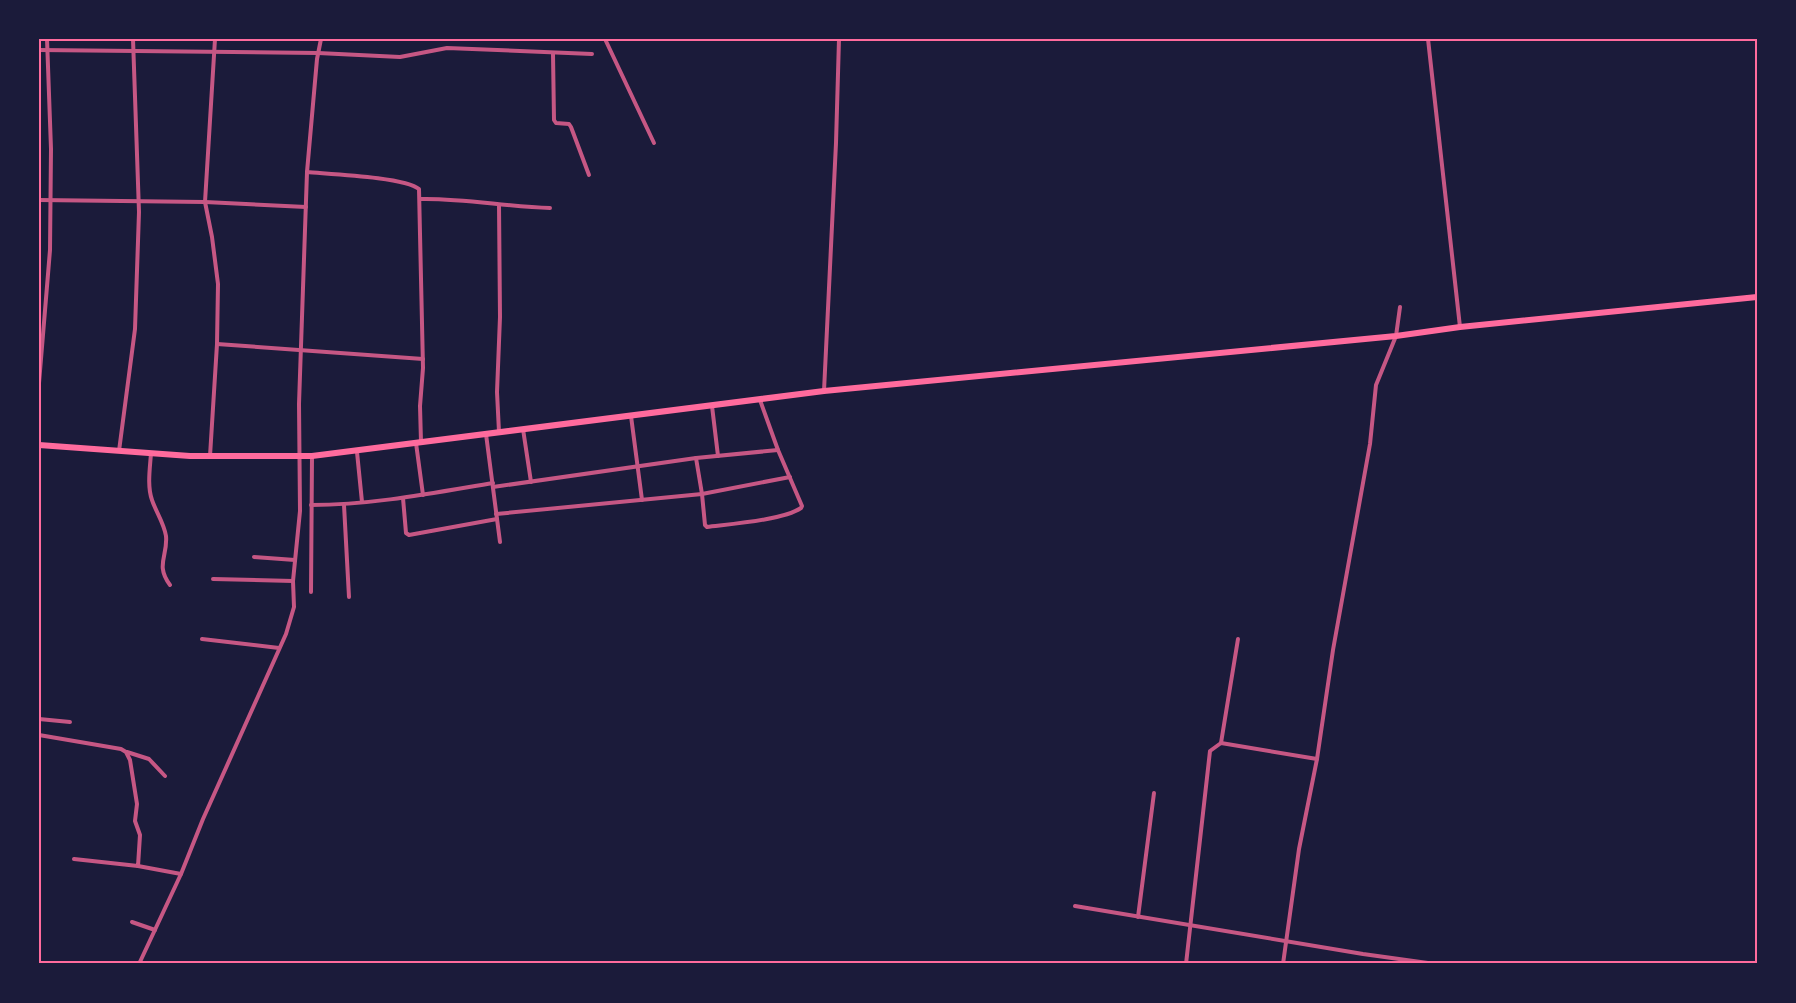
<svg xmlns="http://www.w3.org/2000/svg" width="1796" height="1003" font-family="'Fira Sans',sans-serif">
<rect width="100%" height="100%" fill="#1b1b3a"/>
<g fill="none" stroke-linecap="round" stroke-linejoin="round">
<g stroke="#c65784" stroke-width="4">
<path d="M605 39 654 143"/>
<path d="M1428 39 1460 327"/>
<path d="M39 50 318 53 400 57 447 48 592 54"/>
<path d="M553 54 554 120 556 123 569 124 571 127 589 175"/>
<path d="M307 172C329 174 405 177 419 189L423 368 420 406 421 442"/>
<path d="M421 199C464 198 507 207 550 208"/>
<path d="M39 200 205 202 306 207"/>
<path d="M217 344 423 359"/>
<path d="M39 383 50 250 51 149 47 39"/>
<path d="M824 391 836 143 839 39"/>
<path d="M712 406 718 456"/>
<path d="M631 416 642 500"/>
<path d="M523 429 531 482"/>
<path d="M499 432 497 392 500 317 499 205"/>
<path d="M486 434 500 542"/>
<path d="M416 443 423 495"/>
<path d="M119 451 135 329 139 212 133 39"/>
<path d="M357 452 362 502"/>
<path d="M151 453C150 468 147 486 152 500 156 512 164 523 166 536 168 556 155 565 170 585"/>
<path d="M210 456 217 344 218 284 212 237 205 202 215 39"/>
<path d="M696 458 702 494 705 525 707 527C731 524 783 520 801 508L802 506 778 450"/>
<path d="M493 487 696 458 778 450 760 400"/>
<path d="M403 498 406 533 409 535 497 519"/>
<path d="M311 505C372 505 433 493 493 483"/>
<path d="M344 505 349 597"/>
<path d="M496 514 702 494 790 477"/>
<path d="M254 557 295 560"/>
<path d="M213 579 293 581"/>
<path d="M311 592 312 456"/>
<path d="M202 639 279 648"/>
<path d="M39 719 70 722"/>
<path d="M39 735 121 749 126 752 130 760 137 804 135 821 140 835 138 866 74 859"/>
<path d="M1221 743 1238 639"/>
<path d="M127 752 149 759 165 776"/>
<path d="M138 866 181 874"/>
<path d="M1075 906 1363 954 1435 964"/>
<path d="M1138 917 1154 793"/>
<path d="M132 922 155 930"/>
<path d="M139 964 181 874 203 819 286 634 294 607 293 581 300 511 299 404 307 172 317 59 321 39"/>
<path d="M1186 964 1210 751 1221 743 1317 759"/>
<path d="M1283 964 1299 849 1317 759 1333 650 1370 444 1376 385 1396 336 1400 307"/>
</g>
<path stroke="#ff6b9d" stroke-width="6" d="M39 445 190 456H312L824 391 1396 336 1460 327 1757 297"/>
</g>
<rect width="1796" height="1003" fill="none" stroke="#1b1b3a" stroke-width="81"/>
<rect x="40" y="40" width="1716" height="922" fill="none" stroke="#ff6b9d" stroke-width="2"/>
</svg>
